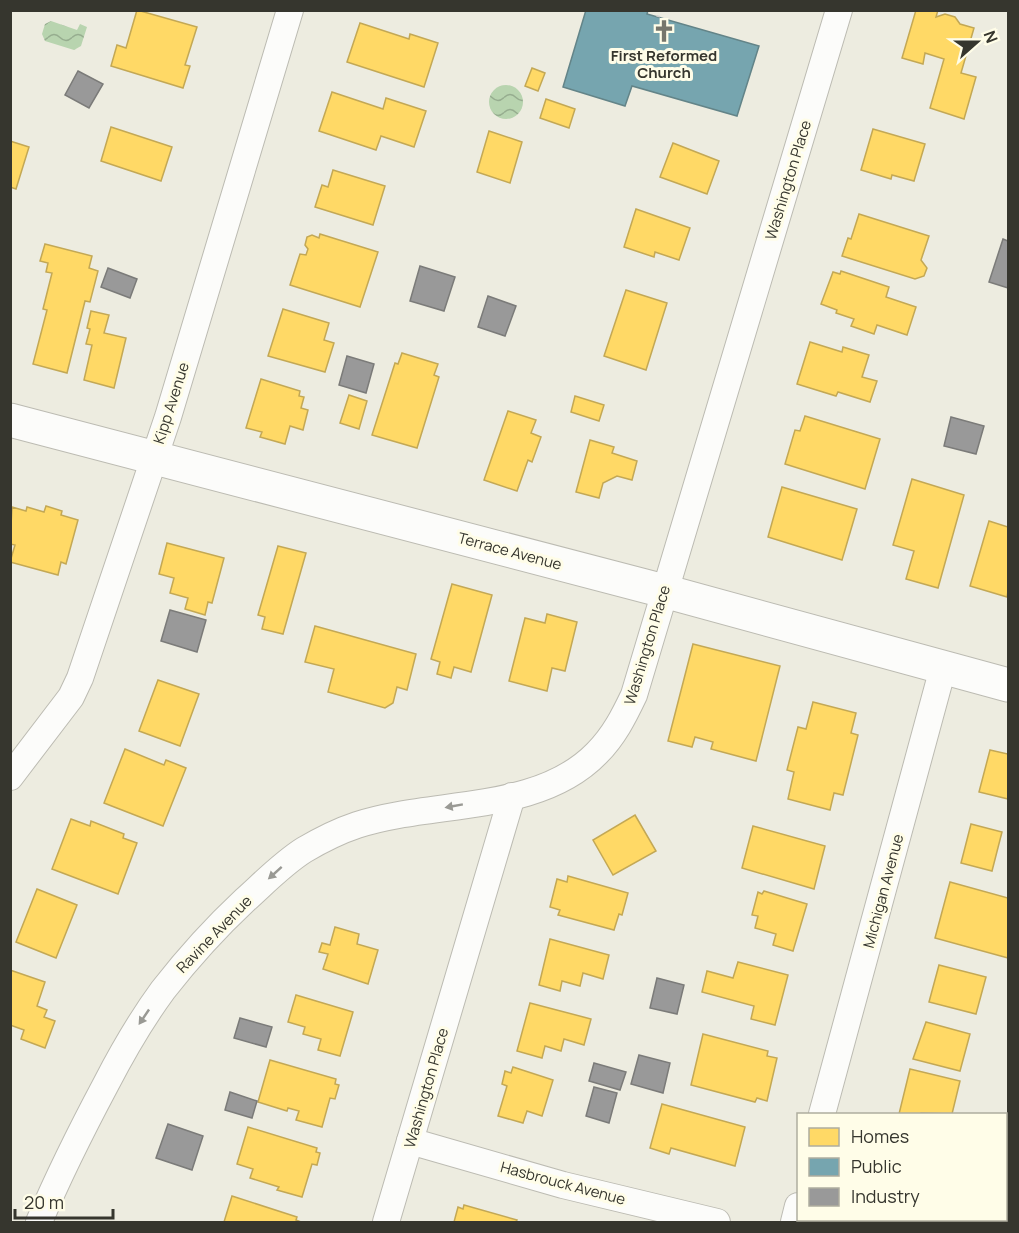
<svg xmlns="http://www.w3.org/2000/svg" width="1019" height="1233" font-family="Manrope,sans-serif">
<defs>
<pattern id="water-waves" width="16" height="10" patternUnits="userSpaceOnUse" patternTransform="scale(1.5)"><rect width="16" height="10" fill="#b8d4af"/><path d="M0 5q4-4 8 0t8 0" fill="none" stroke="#96ad8f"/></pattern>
</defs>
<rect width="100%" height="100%" fill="#edece0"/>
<g fill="url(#water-waves)">
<path d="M51 21 77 30 80 24 87 27 81 46 74 50 45 41 42 34 45 24Z"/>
<circle cx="506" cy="102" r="17"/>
</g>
<g fill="#ffd966" stroke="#c3a855" stroke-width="1.5">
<path d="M137 10 197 27 185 65 190 66 183 88 111 66 117 45 126 48Z"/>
<path d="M916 10H938L936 17 945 14 955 17 960 24 974 28 961 73 976 77 964 119 930 108 944 59 925 53 923 64 902 58Z"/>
<path d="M360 23 409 39 410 34 438 43 424 87 347 62Z"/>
<path d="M532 68 545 73 538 91 525 86Z"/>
<path d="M332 92 383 109 386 98 426 111 414 147 381 136 376 150 319 131Z"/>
<path d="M546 99 575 109 569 128 540 118Z"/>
<path d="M111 127 172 147 161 181 101 161Z"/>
<path d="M873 129 925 144 914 181 892 175 891 179 861 170Z"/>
<path d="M489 131 522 142 510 183 477 172Z"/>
<path d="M10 141 29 147 16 189 10 187Z"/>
<path d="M673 143 719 161 707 194 660 177Z"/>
<path d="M333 170 385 186 373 225 315 207 322 185 328 187Z"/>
<path d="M636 209 690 228 679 260 655 252 654 257 624 247Z"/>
<path d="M859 214 929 236 921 260 927 268 924 276 915 279 842 256 848 238 851 239Z"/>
<path d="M320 234 378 252 360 307 290 285 300 254 306 255 308 249 305 245 307 237 312 235 319 238Z"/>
<path d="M45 244 92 256 89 268 98 271 90 302 85 301 67 373 33 364 47 310 43 309 52 273 46 272 48 263 40 261Z"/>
<path d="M841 271 889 287 886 297 916 307 907 335 877 325 874 334 851 326 854 319 836 313 837 310 821 304 833 272 840 274Z"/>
<path d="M626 290 667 303 646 370 604 356Z"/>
<path d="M283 309 329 323 324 340 334 343 325 372 268 356Z"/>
<path d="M91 311 109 315 104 333 126 338 114 388 84 380 92 345 86 344 90 329 87 328Z"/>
<path d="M810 342 842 352 843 347 869 355 862 377 877 381 870 402 838 392 836 396 797 384Z"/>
<path d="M402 353 438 364 434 375 439 377 417 448 372 435 395 363 398 364Z"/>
<path d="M261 379 300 391 299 396 304 397 301 408 308 410 303 430 290 426 285 444 260 437 262 432 246 428Z"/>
<path d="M349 395 367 401 359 429 340 423Z"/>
<path d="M575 396 604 405 599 421 571 412Z"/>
<path d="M508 411 536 420 531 433 541 437 532 462 528 460 517 491 484 480Z"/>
<path d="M805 416 880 439 865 489 785 464 795 430 800 431Z"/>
<path d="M590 440 614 447 612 453 637 461 632 480 617 476 603 483 599 498 576 492Z"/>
<path d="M912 479 964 495 938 588 906 579 914 551 893 545Z"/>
<path d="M782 487 857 509 842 560 768 537Z"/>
<path d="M46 506 62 511 61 515 78 520 66 564 61 562 58 575 10 562 15 545 10 544 12 507 26 511 27 507 44 512Z"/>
<path d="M989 521 1008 527V591L1007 597 970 586Z"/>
<path d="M167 543 224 558 212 603 208 602 205 615 185 609 188 598 170 593 174 578 159 574Z"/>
<path d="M278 546 306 553 283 634 262 629 265 617 258 615Z"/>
<path d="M452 584 492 595 471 672 454 667 451 678 437 674 440 662 431 659Z"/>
<path d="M547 614 577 622 565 671 552 668 547 691 509 681 525 618 545 623Z"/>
<path d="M315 626 416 654 407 690 397 687 393 703 385 708 328 692 334 669 305 662Z"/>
<path d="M693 644 780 666 756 761 711 749 713 742 695 737 692 747 668 741Z"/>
<path d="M158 680 199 694 180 746 139 731Z"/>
<path d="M813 702 856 713 851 733 858 735 843 795 834 793 830 810 788 799 794 772 787 770 798 727 806 729Z"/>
<path d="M125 749 164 765 166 760 186 768 163 826 104 803Z"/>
<path d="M990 750 1008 754V799L979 792Z"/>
<path d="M635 815 656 851 613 875 593 840Z"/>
<path d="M71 819 90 826 91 821 124 834 123 838 137 843 118 894 52 869Z"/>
<path d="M971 824 1002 832 992 871 961 863Z"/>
<path d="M753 826 825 846 814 889 742 868Z"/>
<path d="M568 876 628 893 622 915 619 914 614 930 558 915 560 910 550 907 557 879 567 882Z"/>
<path d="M950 882 1008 898V958L935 938Z"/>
<path d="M37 889 77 905 56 958 16 942Z"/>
<path d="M764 891 807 904 793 951 773 945 776 934 755 928 758 916 752 915 758 892 762 894Z"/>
<path d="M335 927 359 934 357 944 378 950 368 984 323 969 328 954 319 952 322 943 330 945Z"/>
<path d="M550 939 609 955 603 979 583 973 580 986 562 981 560 991 539 985Z"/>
<path d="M738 962 788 975 775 1025 751 1019 754 1006 702 992 707 971 733 978Z"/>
<path d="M939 965 986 977 976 1014 929 1002Z"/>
<path d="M10 970 45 982 37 1006 47 1010 44 1017 55 1021 45 1048 21 1039 24 1030 10 1025Z"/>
<path d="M296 995 353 1012 340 1056 318 1050 321 1039 303 1034 305 1027 288 1022Z"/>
<path d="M530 1003 591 1019 584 1045 564 1039 561 1051 545 1046 542 1058 517 1051Z"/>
<path d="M926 1022 970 1034 960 1071 913 1059Z"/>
<path d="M703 1034 768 1051 767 1056 777 1058 767 1101 757 1098 755 1102 691 1085Z"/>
<path d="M270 1060 336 1079 335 1084 339 1085 335 1099 330 1098 322 1127 296 1120 299 1111 288 1108 287 1111 258 1102Z"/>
<path d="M513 1067 553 1080 542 1116 527 1111 523 1123 498 1116 507 1086 502 1084 505 1071 511 1073Z"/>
<path d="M910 1069 960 1081 952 1114 921 1113 920 1114H899Z"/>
<path d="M662 1104 745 1127 735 1166 671 1148 669 1154 650 1148Z"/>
<path d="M248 1127 317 1148 316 1152 320 1153 317 1165 312 1164 302 1197 277 1190 279 1187 250 1178 253 1169 237 1164Z"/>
<path d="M232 1196 297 1217 296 1220 301 1222H224Z"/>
<path d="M464 1205 517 1220 516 1222H454L458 1207 463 1209Z"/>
</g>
<path fill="#76a5af" stroke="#638488" stroke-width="1.5" d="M586 10H648L647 14 759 46 737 116 632 86 625 106 563 87Z"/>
<g fill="#999" stroke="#7b7b79" stroke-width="1.5">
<path d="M78 71 103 84 89 108 65 95Z"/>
<path d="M1003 239 1008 241V288L989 282Z"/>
<path d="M420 266 455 277 444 311 410 301Z"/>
<path d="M108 268 137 279 130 298 101 287Z"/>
<path d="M488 296 516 306 505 336 478 327Z"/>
<path d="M347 356 374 364 366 393 339 385Z"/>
<path d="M951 417 984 426 976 454 944 446Z"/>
<path d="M170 610 206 620 197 652 161 641Z"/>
<path d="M657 978 684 985 677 1014 650 1008Z"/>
<path d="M240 1018 272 1027 266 1047 234 1038Z"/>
<path d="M639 1055 670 1063 663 1093 631 1084Z"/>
<path d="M594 1063 626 1072 620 1090 589 1081Z"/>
<path d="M594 1087 617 1093 609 1123 586 1116Z"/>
<path d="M230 1092 257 1101 252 1118 225 1110Z"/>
<path d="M168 1124 203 1136 192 1170 156 1158Z"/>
</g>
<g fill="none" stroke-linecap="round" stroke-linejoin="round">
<g stroke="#bcbbb2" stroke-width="28">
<g id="minor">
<path d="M10 777 71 697 80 678 168 417 290 10"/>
<path d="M822 1114 943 668"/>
<path d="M410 1141 563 1185 717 1222"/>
<path d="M39 1222C59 1175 82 1129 106 1084 123 1051 141 1020 163 990 188 958 215 928 245 900 264 883 282 864 304 850 321 840 339 831 357 825 433 800 538 814 597 753 614 736 624 716 634 695L839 10"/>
<path d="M386 1222 512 796"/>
<path d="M794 1222 798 1206"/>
</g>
</g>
<g stroke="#bcbbb2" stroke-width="35">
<path id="secondary" d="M10 420 664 591 1008 685"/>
</g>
<path stroke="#d0cfcc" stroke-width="4" stroke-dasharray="1.5 4.5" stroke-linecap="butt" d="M658 17 660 10"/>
<use href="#minor" stroke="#fcfcfa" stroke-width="26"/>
<use href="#secondary" stroke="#fcfcfa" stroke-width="33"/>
</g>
<defs><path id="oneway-solid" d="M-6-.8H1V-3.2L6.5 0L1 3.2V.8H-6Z" transform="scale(1.5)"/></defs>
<g fill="#999994">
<use href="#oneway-solid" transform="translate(454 806) rotate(170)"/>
<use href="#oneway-solid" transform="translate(275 873) rotate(138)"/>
<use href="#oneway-solid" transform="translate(144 1017) rotate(124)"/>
</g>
<defs>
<g id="church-bare" transform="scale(1.8)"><path d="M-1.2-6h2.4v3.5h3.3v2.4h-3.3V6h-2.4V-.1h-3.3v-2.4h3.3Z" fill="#76766c" stroke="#fffde8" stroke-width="2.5" paint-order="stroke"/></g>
</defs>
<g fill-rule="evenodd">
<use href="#church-bare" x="664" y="31"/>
</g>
<g text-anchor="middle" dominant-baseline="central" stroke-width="6" stroke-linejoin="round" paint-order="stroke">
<g font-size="15" font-weight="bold" fill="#36362e" stroke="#fffde8">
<text x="664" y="55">First Reformed<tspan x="664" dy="17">Church</tspan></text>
</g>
<g font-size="15" fill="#36362e" stroke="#fffde8">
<text transform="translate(788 180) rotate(-73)">Washington Place</text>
<text transform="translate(171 403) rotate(-72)">Kipp Avenue</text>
<text transform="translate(510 551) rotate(15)">Terrace Avenue</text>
<text transform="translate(647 645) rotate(-73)">Washington Place</text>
<text transform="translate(883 891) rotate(-75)">Michigan Avenue</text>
<text transform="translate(214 934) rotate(-46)">Ravine Avenue</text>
<text transform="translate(426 1088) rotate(-74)">Washington Place</text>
<text transform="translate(563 1183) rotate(15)">Hasbrouck Avenue</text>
</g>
</g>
<rect width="1019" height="1233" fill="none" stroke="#36362e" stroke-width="24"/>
<rect x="797" y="1113" width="210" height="108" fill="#fffde8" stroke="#afad9e" stroke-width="1.5"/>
<rect x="809" y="1128" width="30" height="18" fill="#ffd966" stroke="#afad9e" stroke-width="1.5"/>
<text x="851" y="1143" font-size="18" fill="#36362e">Homes</text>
<rect x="809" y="1158" width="30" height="18" fill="#76a5af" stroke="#afad9e" stroke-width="1.5"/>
<text x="851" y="1173" font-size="18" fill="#36362e">Public</text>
<rect x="809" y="1188" width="30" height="18" fill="#999999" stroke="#afad9e" stroke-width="1.5"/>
<text x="851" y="1203" font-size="18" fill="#36362e">Industry</text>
<g transform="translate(977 42) rotate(69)" stroke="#fffde8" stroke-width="4.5" paint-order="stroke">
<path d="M0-4.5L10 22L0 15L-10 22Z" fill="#36362e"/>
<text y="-9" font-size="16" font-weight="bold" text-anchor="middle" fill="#36362e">N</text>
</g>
<path d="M15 1209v9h98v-9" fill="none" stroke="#36362e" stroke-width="3"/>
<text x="24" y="1209" font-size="18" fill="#36362e" stroke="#fffde8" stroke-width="4.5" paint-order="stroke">20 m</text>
</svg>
